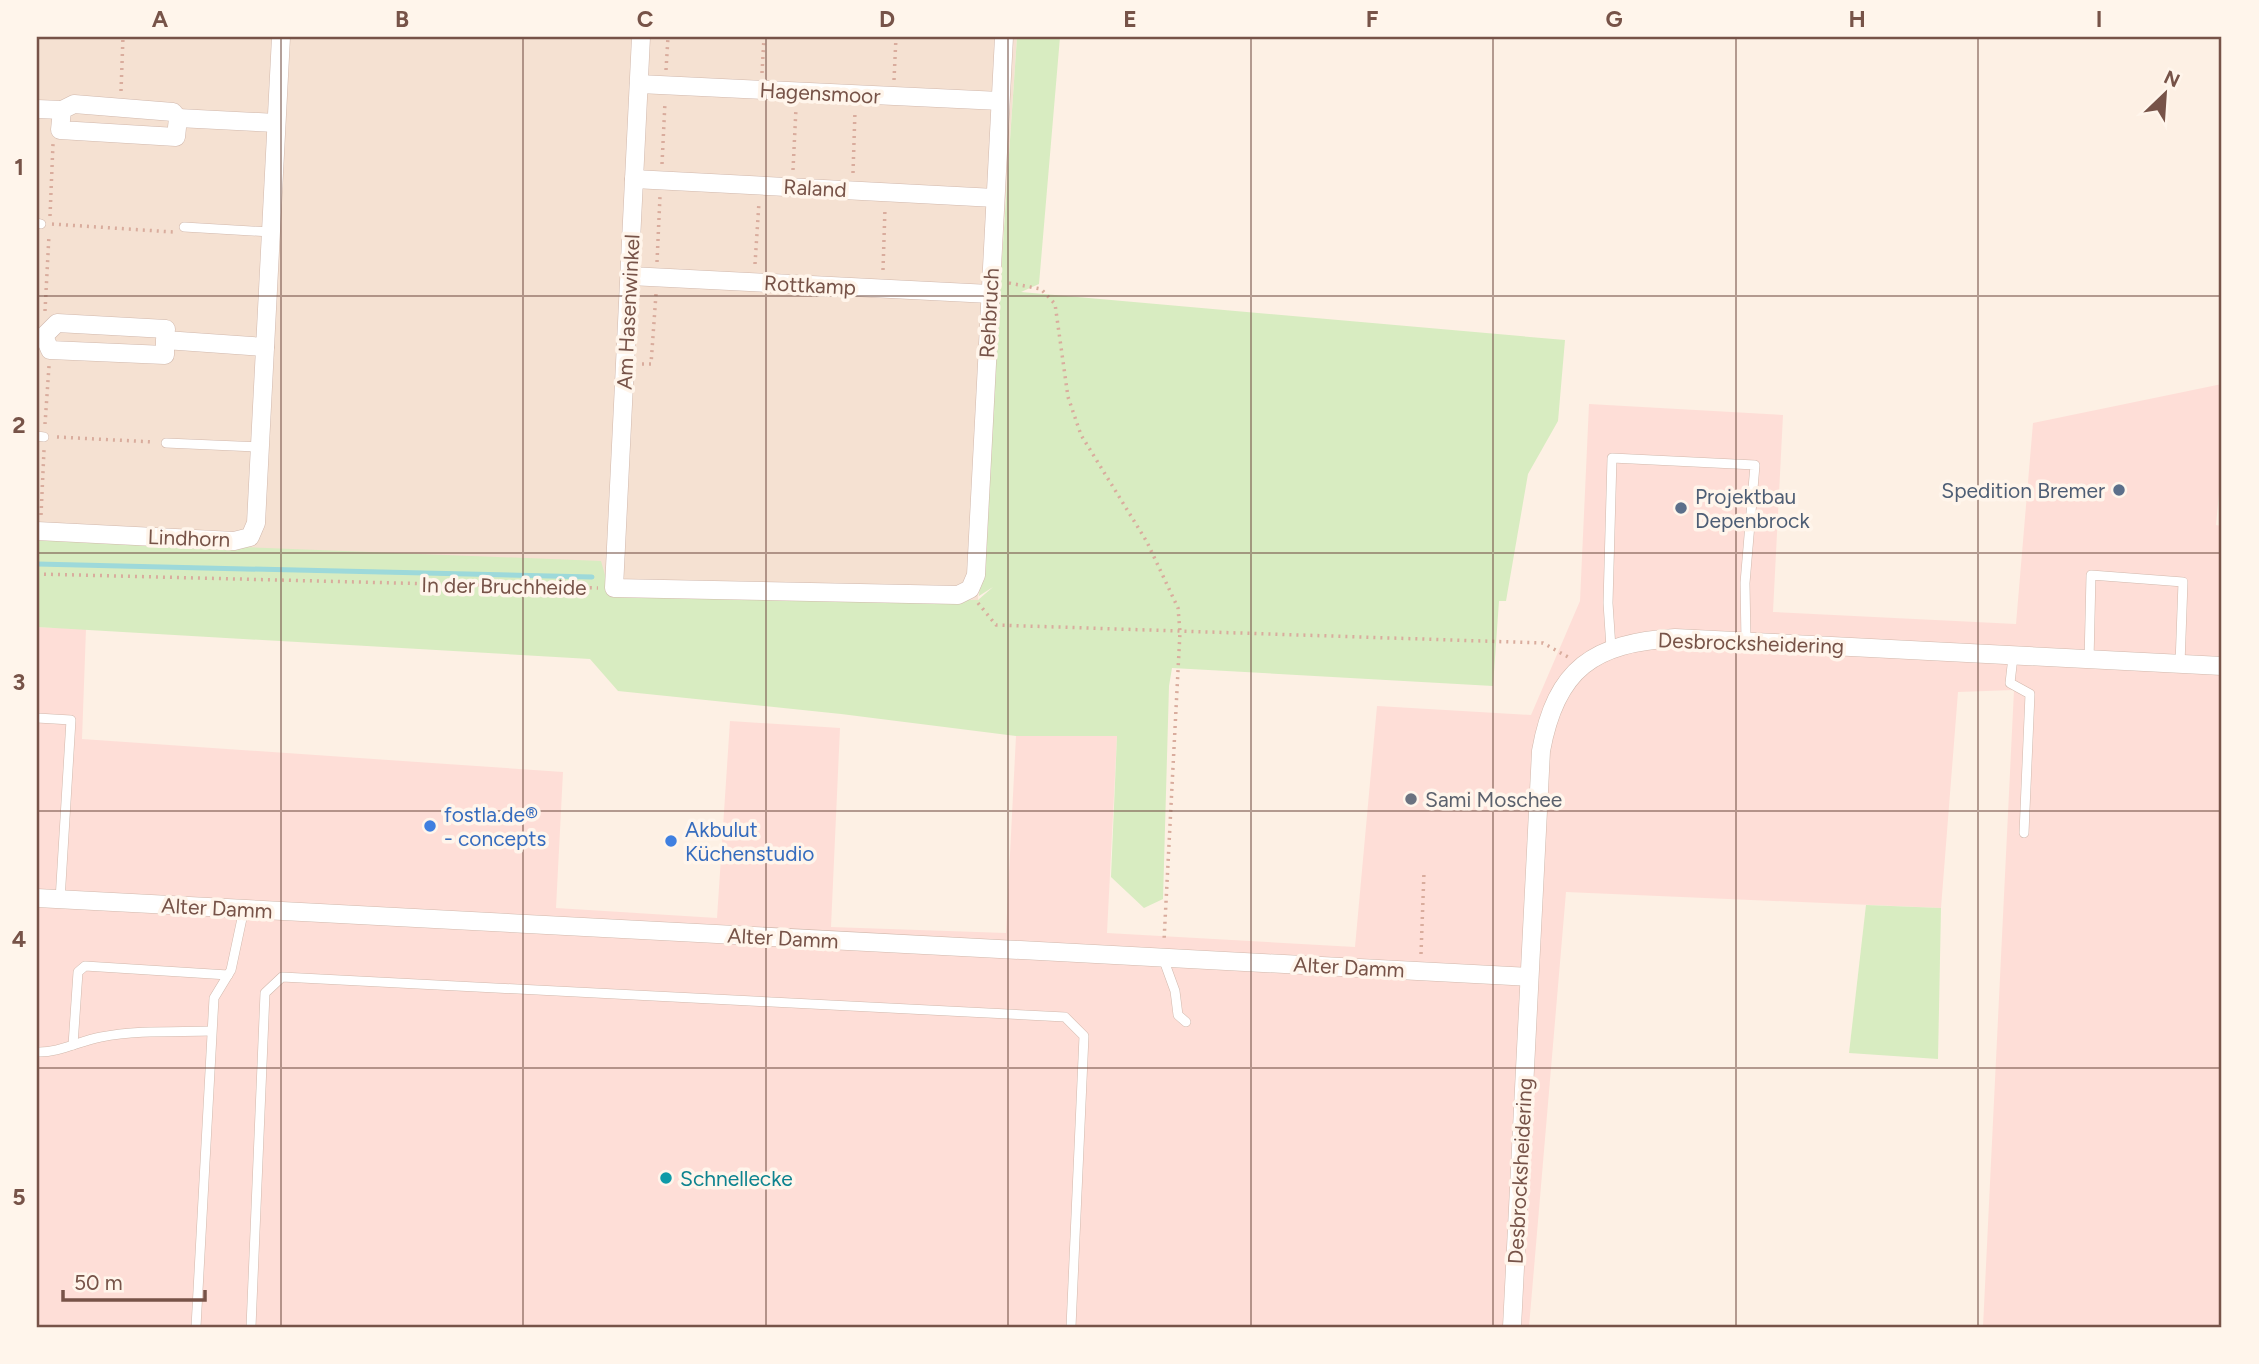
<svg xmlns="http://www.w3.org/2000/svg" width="2259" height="1364" font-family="Figtree,sans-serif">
<rect width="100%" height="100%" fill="#fdf0e4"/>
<path fill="#f5e1d2" d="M37 37H1017L978 600 611 596 37 544Z"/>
<path fill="#feded7" d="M2222 384V461L2216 525 2222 526V1327H1983L2014 690 1958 692 1941 908 1566 892 1529 1327H37V627L86 629 82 739 563 772 556 908 717 918 730 721 840 728 831 927 1006 933 1016 736H1117L1107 933 1355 947 1377 706 1531 715 1580 601 1589 404 1783 415 1773 612 2016 624 2033 423Z"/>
<g fill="#d8ecc1">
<path d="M1017 37H1060L1039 284 1021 292 1565 340 1558 421 1528 474 1506 601H1499L1493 686 1172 668 1169 686 1163 899 1144 908 1111 877 1117 736H1016L841 714 618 691 590 659 37 627V539L601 561 611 596 978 600 993 587 979 596Z"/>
<path d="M1866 905 1941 908 1938 1059 1849 1053Z"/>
</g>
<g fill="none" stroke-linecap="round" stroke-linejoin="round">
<path stroke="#9dd9da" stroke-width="5" d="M37 564 592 577"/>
<g stroke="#d1b8ac" stroke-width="10">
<g id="lane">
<path d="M37 223 41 224"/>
<path d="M184 227 271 232"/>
<path d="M37 436 44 437"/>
<path d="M166 443 259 447"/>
<path d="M1611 648 1608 603 1612 458 1755 465 1745 583 1746 641"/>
<path d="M2013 657 2010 683 2030 694 2024 833"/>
<path d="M2089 661 2091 575 2183 582 2180 664"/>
<path d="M37 718 71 720 60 900"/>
<path d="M1163 958 1175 991 1178 1015 1186 1022"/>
<path d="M73 1045 78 972 85 966 228 975"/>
<path d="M37 1052C59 1053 79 1041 101 1037 137 1030 175 1032 211 1031"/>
<path d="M196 1327 214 998 231 970 244 909"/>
<path d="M251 1327 265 993 282 977 1065 1017 1084 1036 1071 1327"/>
</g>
</g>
<g stroke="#d1b8ac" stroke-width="19">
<g id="street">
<path d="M641 37 614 588 958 595 970 589 976 575 1004 37"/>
<path d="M639 84 1000 101"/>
<path d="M74 104 173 112 178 118 176 137 60 130 62 110Z"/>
<path d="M37 109 62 110"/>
<path d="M178 118 276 123"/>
<path d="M634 179 995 198"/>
<path d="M630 276 990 294"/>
<path d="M165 340V355L50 350 44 336 57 323 166 329 165 340 265 347"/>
<path d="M37 531 234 541 250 537 256 523 281 37"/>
<path d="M37 898 1529 977"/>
<path d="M1512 1327 1541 751C1556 668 1594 643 1675 638L2222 666"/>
</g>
</g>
<g stroke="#d9ac9d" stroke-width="3.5" stroke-dasharray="2 5" stroke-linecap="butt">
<path d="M666 70 668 37"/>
<path d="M762 73 764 37"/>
<path d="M894 80 896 37"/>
<path d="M121 91 123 37"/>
<path d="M662 164 665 102"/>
<path d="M793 170 796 108"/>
<path d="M853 173 855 111"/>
<path d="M50 216 53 144"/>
<path d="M52 224 173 232"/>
<path d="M657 262 660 196"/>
<path d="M755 264 759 202"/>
<path d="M883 270 885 208"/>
<path d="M1009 283 1041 289 1055 304 1068 397 1081 435 1147 542 1178 608 1180 632 1164 941"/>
<path d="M45 311 49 235"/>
<path d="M642 364H651L656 294"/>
<path d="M45 424 49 366"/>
<path d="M57 437 154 442"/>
<path d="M41 515 44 450"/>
<path d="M37 574 598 588"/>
<path d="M978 603 996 625 1543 643 1568 657"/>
<path d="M1421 954 1424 872"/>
</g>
<use href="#lane" stroke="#fff" stroke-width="9"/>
<use href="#street" stroke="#fff" stroke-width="18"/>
</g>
<path fill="none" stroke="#775348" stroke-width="2" stroke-opacity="0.55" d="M281 37V1327M523 37V1327M766 37V1327M1008 37V1327M1251 37V1327M1493 37V1327M1736 37V1327M1978 37V1327M37 296H2222M37 553H2222M37 811H2222M37 1068H2222"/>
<g fill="#5c6f8a" stroke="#fff5eb" stroke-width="2.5">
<circle cx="2119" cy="490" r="7"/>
<circle cx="1681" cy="508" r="7"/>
</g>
<circle fill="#6b7280" stroke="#fff5eb" stroke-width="2.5" cx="1411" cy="799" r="7"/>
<g fill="#3f7fe0" stroke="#fff5eb" stroke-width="2.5">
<circle cx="430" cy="826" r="7"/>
<circle cx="671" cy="841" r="7"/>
</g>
<circle fill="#0f9aa8" stroke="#fff5eb" stroke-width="2.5" cx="666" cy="1178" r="7"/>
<g text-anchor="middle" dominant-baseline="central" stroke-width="7" stroke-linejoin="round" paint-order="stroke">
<g font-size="21" fill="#775348" stroke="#fff5eb">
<text transform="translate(820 93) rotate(3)">Hagensmoor</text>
<text transform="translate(815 188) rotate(3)">Raland</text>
<text transform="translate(810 285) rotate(3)">Rottkamp</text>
<text transform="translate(628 312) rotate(-87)">Am Hasenwinkel</text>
<text transform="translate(989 313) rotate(-87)">Rehbruch</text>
<text transform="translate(189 538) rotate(2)">Lindhorn</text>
<text transform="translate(504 586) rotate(1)">In der Bruchheide</text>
<text transform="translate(1751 643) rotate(2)">Desbrocksheidering</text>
<text transform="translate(217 908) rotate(3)">Alter Damm</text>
<text transform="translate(783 938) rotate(3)">Alter Damm</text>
<text transform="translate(1349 967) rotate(3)">Alter Damm</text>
<text transform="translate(1520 1171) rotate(-87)">Desbrocksheidering</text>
</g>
<g font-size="21" fill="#4e5e75" stroke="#fff5eb" text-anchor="end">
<text x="2105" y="490">Spedition Bremer</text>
<text x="1695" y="496" text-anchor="start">Projektbau<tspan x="1695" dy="24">Depenbrock</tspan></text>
</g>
<g font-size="21" fill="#5b616d" stroke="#fff5eb" text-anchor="start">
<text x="1425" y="799">Sami Moschee</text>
</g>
<g font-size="21" fill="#366cbe" stroke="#fff5eb" text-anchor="start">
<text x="444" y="814">fostla.de®<tspan x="444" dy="24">- concepts</tspan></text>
<text x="685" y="829">Akbulut<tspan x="685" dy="24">Küchenstudio</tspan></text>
</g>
<g font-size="21" fill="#0d838f" stroke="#fff5eb" text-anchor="start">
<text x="680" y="1178">Schnellecke</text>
</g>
</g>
<rect width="2259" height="1364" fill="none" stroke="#fff5eb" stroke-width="77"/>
<g transform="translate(2165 94) rotate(25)" stroke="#fff5eb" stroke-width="5" paint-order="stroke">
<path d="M0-5L12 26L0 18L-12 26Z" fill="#775348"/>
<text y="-10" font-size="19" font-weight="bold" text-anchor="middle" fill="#775348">N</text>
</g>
<path d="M63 1290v10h142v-10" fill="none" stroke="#775348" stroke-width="3.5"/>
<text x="74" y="1290" font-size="21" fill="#775348" stroke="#fff5eb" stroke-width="5" paint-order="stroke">50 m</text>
<rect x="38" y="38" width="2182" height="1288" fill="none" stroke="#775348" stroke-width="2.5"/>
<g font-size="23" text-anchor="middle" font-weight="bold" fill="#775348">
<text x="160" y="27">A</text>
<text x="402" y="27">B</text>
<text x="645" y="27">C</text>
<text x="887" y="27">D</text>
<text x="1130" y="27">E</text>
<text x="1372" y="27">F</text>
<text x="1614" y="27">G</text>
<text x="1857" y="27">H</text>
<text x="2099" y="27">I</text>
<text x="19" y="175">1</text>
<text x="19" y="433">2</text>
<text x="19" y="690">3</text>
<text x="19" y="947">4</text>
<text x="19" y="1205">5</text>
</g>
</svg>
